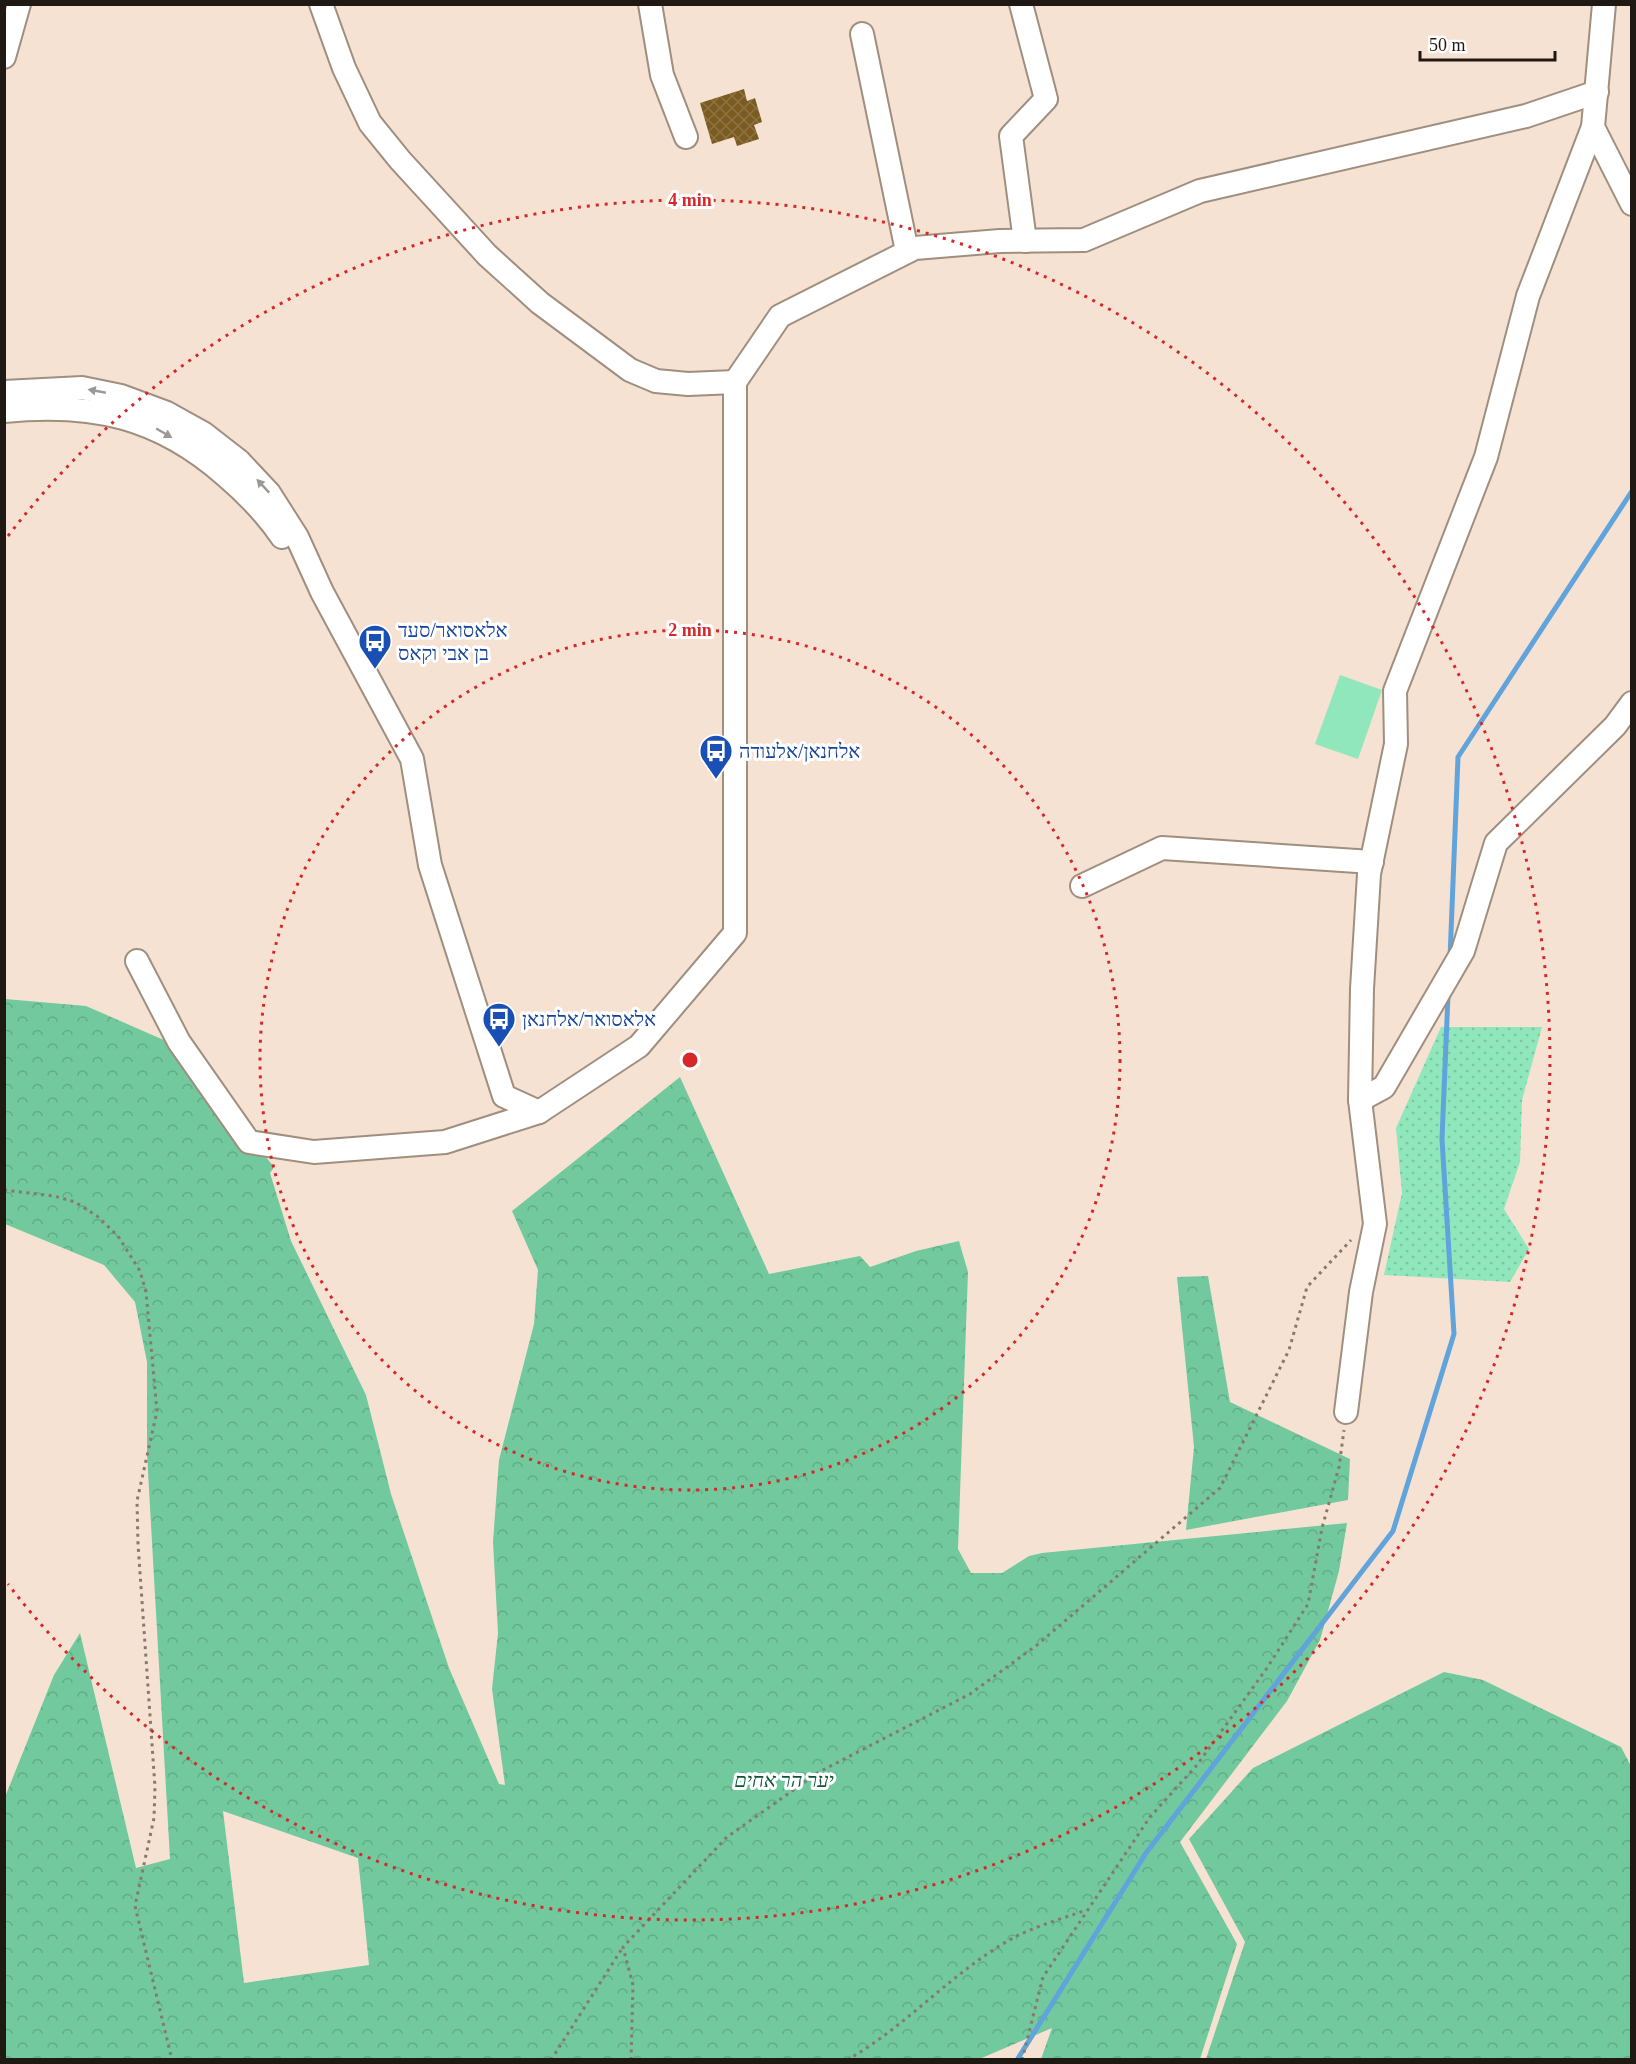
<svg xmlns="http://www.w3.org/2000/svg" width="1636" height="2064" font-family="'Times New Roman',Heebo,serif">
<defs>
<pattern id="grass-dots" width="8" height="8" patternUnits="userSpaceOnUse" patternTransform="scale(1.5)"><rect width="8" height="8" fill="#8fe7bb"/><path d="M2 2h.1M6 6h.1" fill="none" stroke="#7bc6a0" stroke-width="1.8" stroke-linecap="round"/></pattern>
<pattern id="forest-crowns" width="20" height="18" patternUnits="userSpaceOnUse" patternTransform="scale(1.5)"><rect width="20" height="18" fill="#71c99d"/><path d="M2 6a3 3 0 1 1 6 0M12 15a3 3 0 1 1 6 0" fill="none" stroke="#62ac86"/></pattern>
<pattern id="building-cross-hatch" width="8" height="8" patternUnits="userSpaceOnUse" patternTransform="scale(1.5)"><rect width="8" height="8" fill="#7c5b20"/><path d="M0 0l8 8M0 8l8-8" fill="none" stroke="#8c7346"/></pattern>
</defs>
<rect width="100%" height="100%" fill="#f6e2d2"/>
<path fill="url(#grass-dots)" d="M1441 1027H1542L1522 1100 1520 1162 1504 1209 1529 1249 1510 1282 1384 1275 1402 1193 1396 1128Z"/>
<g fill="url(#forest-crowns)" fill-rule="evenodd">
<path d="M5 999 86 1006 173 1044 274 1167 270 1173 291 1241 366 1395 391 1494 449 1668 499 1784 505 1785 492 1689 498 1633 493 1542 499 1460 534 1324 538 1270 512 1211 680 1077 769 1274 860 1256 870 1267 916 1251 959 1241 968 1272 958 1549 971 1573H1002L1029 1556 1042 1553 1347 1523 1339 1571 1320 1640 1287 1701 1180 1842 1237 1944 1200 2059H1041L1052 2028 977 2060H5V1797L54 1675 80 1633 136 1868 170 1859 147 1454V1362L135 1302 104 1265 5 1224ZM223 1811 358 1858 369 1965 244 1983Z"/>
<path d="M1208 1276 1230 1402 1350 1459 1348 1500 1186 1530 1194 1447 1177 1277Z"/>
<path d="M1444 1672 1483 1680 1621 1747 1631 1766V2059H1206L1245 1942 1189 1839 1253 1768Z"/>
</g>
<path fill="#8fe7bb" d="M1340 675 1382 690 1358 759 1315 744Z"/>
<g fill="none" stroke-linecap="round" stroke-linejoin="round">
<g stroke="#61a3db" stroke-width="5">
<path d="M1450 958 1458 757 1632 491"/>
<path d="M1017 2060 1146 1853 1393 1531 1454 1334 1442 1139 1448 995"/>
</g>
</g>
<path fill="url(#building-cross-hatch)" d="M744 89 747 101 755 98 762 122 754 125 759 139 737 146 734 137 712 144 700 103Z"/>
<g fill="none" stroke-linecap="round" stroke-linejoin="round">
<g stroke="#a08e7f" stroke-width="26">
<g id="minor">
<path d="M321 4 344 68 370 123 400 160 487 255 540 303 630 370 656 381 688 384 735 382"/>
<path d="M650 4 662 75 686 137"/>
<path d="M1021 4 1046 99 1011 136 1025 241"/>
<path d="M1604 4 1593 127 1632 204"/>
<path d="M862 34 907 251"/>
<path d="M4 57 19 4"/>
<path d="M4 392 82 388 121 396 167 413 203 433 239 461 269 493 297 537 322 592 412 759 430 865 504 1096 539 1112 639 1046 735 933V382L780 316 915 248 1000 241 1084 240 1200 191 1526 116 1597 92"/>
<path d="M4 411C93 402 159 417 226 476 247 494 267 515 282 537"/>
<path d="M1082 886 1162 848 1372 862"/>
<path d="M137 961 179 1042 249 1142 314 1152 445 1142 539 1112"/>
<path d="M1360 1100 1384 1087 1463 951 1496 843 1615 726 1632 703"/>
<path d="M1346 1412 1361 1292 1375 1224 1360 1100 1362 989 1369 874 1396 744 1395 691 1486 457 1528 296 1593 127"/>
</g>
</g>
<g stroke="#86796e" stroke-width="3" stroke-dasharray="3 4.5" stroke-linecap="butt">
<path d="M4 1190 54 1196 75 1202 97 1216 118 1236 140 1271 146 1292 157 1411 137 1501 138 1544 155 1787 154 1818 135 1906 172 2060"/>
<path d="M551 2060 623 1947"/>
<path d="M631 2060 633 1985 623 1947 727 1837 819 1772 970 1694 1037 1645 1220 1488 1289 1350 1307 1287 1351 1240"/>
<path d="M847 2060C907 2026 953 1971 1013 1938 1035 1926 1062 1919 1086 1910"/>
<path d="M1022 2060 1043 1977 1150 1817 1197 1765 1267 1668 1308 1604 1322 1528 1339 1467 1344 1430"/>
</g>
<use href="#minor" stroke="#fff" stroke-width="22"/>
</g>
<defs><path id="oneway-solid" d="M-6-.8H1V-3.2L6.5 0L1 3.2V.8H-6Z" transform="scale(1.5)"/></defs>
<g fill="#9b9895">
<use href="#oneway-solid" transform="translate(97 391) rotate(-169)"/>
<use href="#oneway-solid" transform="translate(164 433) rotate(30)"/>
<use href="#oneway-solid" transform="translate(263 486) rotate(-133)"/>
</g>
<g fill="none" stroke="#d62828" stroke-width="3" stroke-dasharray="3 6">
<circle cx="690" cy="1060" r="430"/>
<path d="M8 536A860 860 0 1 1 8 1584"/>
</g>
<defs>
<g id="bus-pin" transform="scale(1.725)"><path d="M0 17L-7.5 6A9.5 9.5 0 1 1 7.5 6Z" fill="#1a4fb4" stroke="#fff"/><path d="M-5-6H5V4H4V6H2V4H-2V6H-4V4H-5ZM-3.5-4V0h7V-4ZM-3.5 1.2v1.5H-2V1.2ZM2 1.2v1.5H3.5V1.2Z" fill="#fff"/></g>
</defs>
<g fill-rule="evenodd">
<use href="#bus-pin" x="375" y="641"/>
<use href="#bus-pin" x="716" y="751"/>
<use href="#bus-pin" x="499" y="1019"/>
</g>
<g text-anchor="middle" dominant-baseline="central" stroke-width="6" stroke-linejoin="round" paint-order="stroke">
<g font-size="20" fill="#164399" stroke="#fff" text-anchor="start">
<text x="398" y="630">אלאסואר/סעד<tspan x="398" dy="23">בן אבי וקאס</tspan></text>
<text x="739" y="751">אלחנאן/אלעודה</text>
<text x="522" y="1019">אלאסואר/אלחנאן</text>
</g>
<g font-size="20" font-style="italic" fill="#0e5538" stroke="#fff">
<text x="784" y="1780">יער הר אחים</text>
</g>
</g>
<circle cx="690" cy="1060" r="9" fill="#d62828" stroke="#fff" stroke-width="3"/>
<g font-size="18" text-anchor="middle" font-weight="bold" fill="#d62828" stroke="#fff" stroke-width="6" stroke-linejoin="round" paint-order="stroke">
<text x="690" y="206">4 min</text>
<text x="690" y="636">2 min</text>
</g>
<rect width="1636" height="2064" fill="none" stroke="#201913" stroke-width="12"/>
<path d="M1420 51v9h135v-9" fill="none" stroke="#201913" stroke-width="3"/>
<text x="1429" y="51" font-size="18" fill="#201913" stroke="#ffffff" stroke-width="4.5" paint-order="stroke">50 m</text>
</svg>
